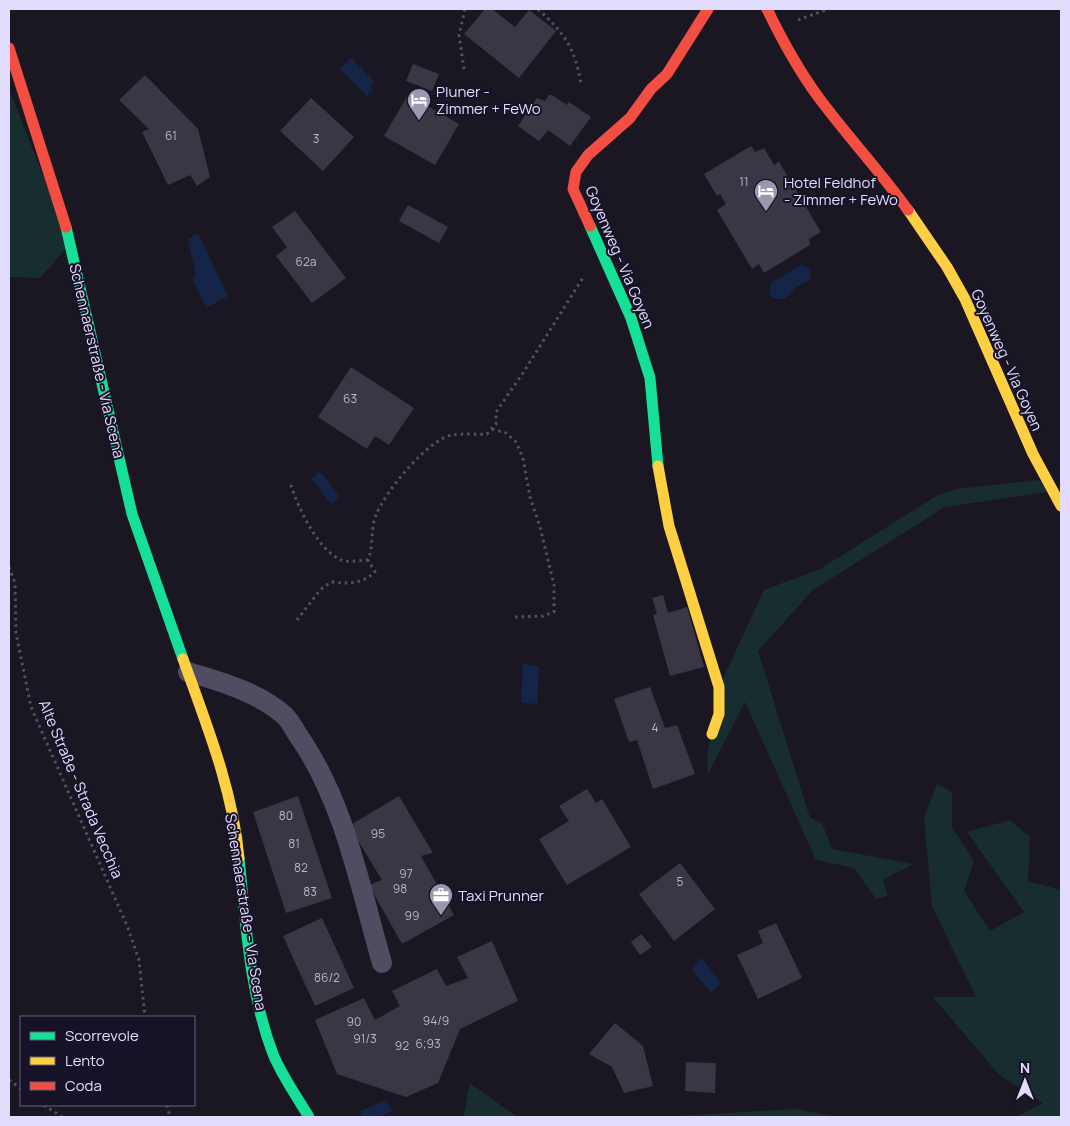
<svg xmlns="http://www.w3.org/2000/svg" width="1070" height="1126" font-family="Manrope,sans-serif">
<rect width="100%" height="100%" fill="#1a1723"/>
<g fill="#172d30">
<path d="M9 89 70 244 40 278 9 277Z"/>
<path d="M1040 480 1047 492 945 507 813 590 758 651 810 818 822 823 832 849 913 864 883 880 888 896 876 899 854 868 816 860 745 702 708 774 707 756 719 687 764 590 820 569 936 496 956 489Z"/>
<path d="M937 784 952 792V827L974 861 964 891 990 931 1024 912 967 832 1010 820 1030 837 1028 881 1061 890V1117H1016L1043 1103 999 1075 933 997H976L932 906 924 817Z"/>
<path d="M470 1083 517 1117H463Z"/>
<path d="M795 1109 839 1117H659Z"/>
</g>
<g fill="#142548">
<path d="M351 58 375 82 370 86 373 90 367 96 340 69Z"/>
<path d="M198 233 228 296 206 308 192 278 196 276 188 239Z"/>
<path d="M802 265 809 268 811 279 797 287 785 299H777L771 296 769 291 772 282Z"/>
<path d="M320 472 340 497 331 504 311 478Z"/>
<path d="M523 664 539 666 537 704 521 703Z"/>
<path d="M702 958 721 983 711 993 691 968Z"/>
<path d="M386 1100 392 1111 379 1117H362L360 1111Z"/>
</g>
<g fill="#3a3644">
<path d="M485 9H492L515 27 529 10 556 31 519 78 464 34Z"/>
<path d="M413 64 439 74 432 91 406 81Z"/>
<path d="M145 75 198 129 210 177 197 186 190 175 168 185 142 132 149 129 119 100Z"/>
<path d="M408 95 459 124 435 165 384 136Z"/>
<path d="M549 95H552L567 105 569 102 591 117 570 146 548 130 539 141 518 126 537 98 545 101Z"/>
<path d="M311 98 354 137 323 171 280 131Z"/>
<path d="M751 146 755 152 764 148 774 165 779 162 821 232 809 239 810 245 764 273 759 264 752 269 717 210 726 204 720 194 717 196 704 174Z"/>
<path d="M408 205 448 227 439 243 399 221Z"/>
<path d="M295 211 346 278 312 303 276 256 287 247 272 227Z"/>
<path d="M351 367 414 408 389 445 375 436 367 449 318 417Z"/>
<path d="M663 595 668 613 687 607 704 667 670 676 653 615 657 614 652 598Z"/>
<path d="M650 687 665 728 677 725 695 774 653 789 637 740 629 742 614 699Z"/>
<path d="M587 789 596 803 602 799 631 847 567 885 539 839 569 821 559 806Z"/>
<path d="M298 796 332 898 286 913 253 812Z"/>
<path d="M399 796 433 853 421 856 454 915 402 944 369 885 382 880 349 826Z"/>
<path d="M680 863 715 909 674 941 639 894Z"/>
<path d="M322 918 354 988 315 1006 283 936Z"/>
<path d="M776 923 802 978 758 999 737 955 763 943 758 931Z"/>
<path d="M641 934 652 947 640 955 631 942Z"/>
<path d="M492 941 518 1001 460 1029 438 1083 406 1097 337 1074 315 1020 364 998 375 1020 400 1006 392 991 437 969 446 986 468 978 457 957Z"/>
<path d="M615 1023 643 1046 653 1086 624 1093 612 1067 589 1054Z"/>
<path d="M686 1062 716 1063 715 1093 685 1091Z"/>
</g>
<g fill="none" stroke-linecap="round" stroke-linejoin="round">
<g stroke="#4a5563" stroke-width="3" stroke-dasharray="2.5 4" stroke-linecap="butt">
<path d="M538 9C565 34 575 48 581 84"/>
<path d="M798 20 828 9"/>
<path d="M464 69 459 35 465 9"/>
<path d="M492 429 506 433 516 442 523 458 530 497 540 527 554 585V612L543 616 514 617"/>
<path d="M291 485C298 508 318 550 341 560 348 563 361 560 368 560"/>
<path d="M9 567 15 583 16 633 31 707 128 928 139 960 145 1017"/>
<path d="M297 620 320 590 331 582C349 584 362 584 375 572L368 560C374 546 370 529 376 515 385 492 427 440 452 435 463 433 476 435 487 434L496 424V412L523 373 584 276"/>
<path d="M9 1080 21 1089"/>
<path d="M44 1105 62 1117"/>
<path d="M167 1105 170 1117"/>
</g>
<path stroke="#504d63" stroke-width="20" d="M188 672C222 682 258 692 285 716 291 722 295 731 300 738 345 804 360 887 382 963"/>
<g stroke="#16e098" stroke-width="11">
<path d="M590 226 631 318 650 378 658 466"/>
<path d="M66 227 132 514 183 659"/>
<path d="M239 858C246 924 249 991 273 1054 282 1076 297 1097 309 1117"/>
</g>
<g stroke="#ffcf43" stroke-width="11">
<path d="M908 210 947 267 965 299 1033 454 1061 506"/>
<path d="M658 466 669 526 719 687V714L712 734"/>
<path d="M183 659C206 723 233 790 239 858"/>
</g>
<g stroke="#f24e42" stroke-width="11">
<path d="M767 9C782 40 799 71 819 98 848 137 880 171 908 210"/>
<path d="M9 48 66 227"/>
<path d="M590 226 573 189 576 172 588 155 630 118 651 89 667 74 708 9"/>
</g>
</g>
<defs>
<g id="hotel-pin" transform="scale(1.25)"><path d="M0 17L-7.5 6A9.5 9.5 0 1 1 7.5 6Z" fill="#9c97b0" stroke="#171228"/><path d="M-6-4.5h1.5V1H6V5H4.5V3h-9V5H-6ZM-4 0a1.8 1.8 0 1 1 3.6 0ZM.5 0V-2.5h3Q6-2.5 6 0Z" fill="#fff"/></g>
<g id="office-pin" transform="scale(1.25)"><path d="M0 17L-7.5 6A9.5 9.5 0 1 1 7.5 6Z" fill="#9c97b0" stroke="#171228"/><path d="M-6-3h4V-5.5h4V-3h4V5H-6ZM-1-4.5V-3h2v-1.5ZM-6 0V1H6V0Z" fill="#fff"/></g>
</defs>
<g fill-rule="evenodd">
<use href="#hotel-pin" x="419" y="100"/>
<use href="#hotel-pin" x="766" y="191"/>
<use href="#office-pin" x="441" y="895"/>
</g>
<g text-anchor="middle" dominant-baseline="central" stroke-width="4" stroke-linejoin="round" paint-order="stroke">
<g font-size="12" fill="#b8b2ce">
<text x="171" y="135">61</text>
<text x="316" y="138">3</text>
<text x="744" y="181">11</text>
<text x="306" y="261">62a</text>
<text x="350" y="398">63</text>
<text x="655" y="727">4</text>
<text x="286" y="815">80</text>
<text x="378" y="833">95</text>
<text x="294" y="843">81</text>
<text x="301" y="867">82</text>
<text x="406" y="873">97</text>
<text x="680" y="881">5</text>
<text x="400" y="888">98</text>
<text x="310" y="891">83</text>
<text x="412" y="915">99</text>
<text x="327" y="977">86/2</text>
<text x="436" y="1020">94/9</text>
<text x="354" y="1021">90</text>
<text x="365" y="1038">91/3</text>
<text x="428" y="1043">6;93</text>
<text x="402" y="1045">92</text>
</g>
<g font-size="15" fill="#e2dcfc" stroke="#171228" text-anchor="start">
<text x="436" y="91">Pluner -<tspan x="436" dy="17">Zimmer + FeWo</tspan></text>
<text x="784" y="182">Hotel Feldhof<tspan x="784" dy="17">- Zimmer + FeWo</tspan></text>
<text x="458" y="895">Taxi Prunner</text>
</g>
<g font-size="15" fill="#e2dcfc" stroke="#171228">
<text transform="translate(620 257) rotate(67)">Goyenweg - Via Goyen</text>
<text transform="translate(1007 360) rotate(66)">Goyenweg - Via Goyen</text>
<text transform="translate(97 361) rotate(77)">Schennaerstraße - Via Scena</text>
<text transform="translate(81 789) rotate(67)">Alte Straße - Strada Vecchia</text>
<text transform="translate(246 912) rotate(81)">Schennaerstraße - Via Scena</text>
</g>
</g>
<rect width="1070" height="1126" fill="none" stroke="#e2dcfc" stroke-width="20"/>
<rect x="20" y="1016" width="175" height="90" fill="#171228" stroke="#68637d"/>
<rect x="30" y="1032" width="25" height="8" fill="#16e098" stroke="#68637d"/>
<text x="65" y="1041" font-size="15" fill="#e2dcfc">Scorrevole</text>
<rect x="30" y="1057" width="25" height="8" fill="#ffcf43" stroke="#68637d"/>
<text x="65" y="1066" font-size="15" fill="#e2dcfc">Lento</text>
<rect x="30" y="1082" width="25" height="8" fill="#f24e42" stroke="#68637d"/>
<text x="65" y="1091" font-size="15" fill="#e2dcfc">Coda</text>
<g transform="translate(1025 1081)" stroke="#171228" stroke-width="4" paint-order="stroke">
<path d="M0-4L9 19L0 12L-9 19Z" fill="#e2dcfc"/>
<text y="-8" font-size="14" font-weight="bold" text-anchor="middle" fill="#e2dcfc">N</text>
</g>
</svg>
